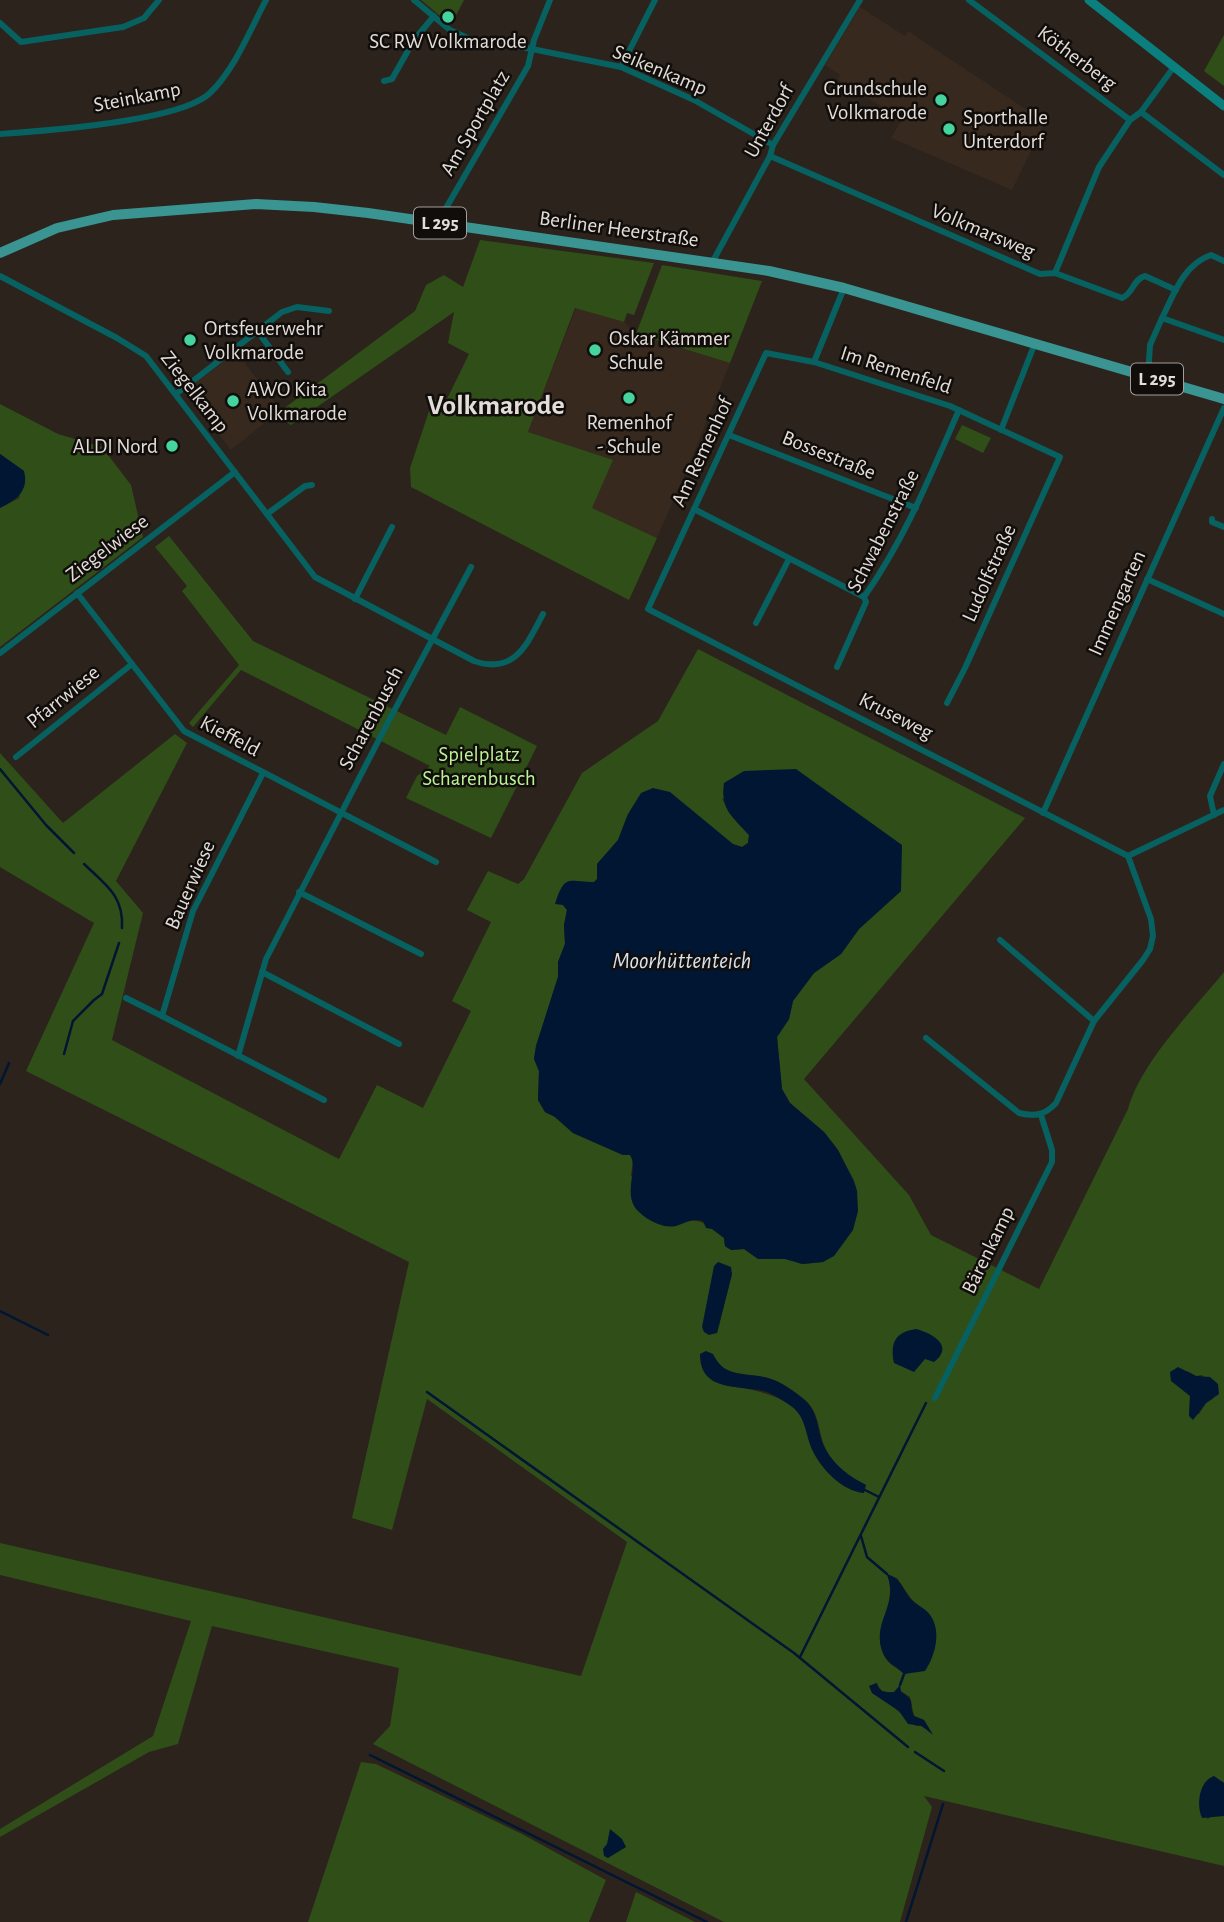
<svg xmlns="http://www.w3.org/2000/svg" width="1224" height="1922" font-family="'Alegreya Sans',sans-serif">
<rect width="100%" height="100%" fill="#2b231c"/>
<g fill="#37291e">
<path d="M860 7 905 36 908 31 1045 122 1012 190 891 138 902 119 838 80 840 75 825 65Z"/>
<path d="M576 308 624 322 636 334 730 363 696 448 657 538 591 508 612 461 528 432Z"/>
<path d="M236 352 281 410 231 450 185 391Z"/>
</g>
<g fill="#304e18" fill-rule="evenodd">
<path d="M421 0H464L451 25Z"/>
<path d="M1224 35V86L1204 71Z"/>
<path d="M480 240 654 263 634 315 627 313 624 322 575 308 528 432 613 460 592 508 657 538 629 600 411 487 410 468 433 399 445 403 469 354 448 343 454 312 291 425 275 415 415 311 426 285 444 275 463 287Z"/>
<path d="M662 265 762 281 730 363 636 334Z"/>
<path d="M0 404 58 434 102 447 131 485 143 537 0 647V508L19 498 24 471 0 454Z"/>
<path d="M962 425 991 438 983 453 955 439Z"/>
<path d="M169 536 253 641 446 735 460 707 537 746 491 838 406 798 417 776 430 766 241 670 193 727 189 723 239 665 182 591 187 586 155 547Z"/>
<path d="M698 649 1025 818 804 1079 909 1195 931 1235 1039 1289 1128 1109C1141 1062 1193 1010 1224 972V1783L1222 1781 1205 1782 1202 1793 1207 1819 1215 1815 1224 1816V1866L924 1796 932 1807 900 1922H724L373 1744 390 1726 399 1668 212 1626 178 1744 149 1752 0 1837V1829L153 1736 191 1621 0 1575V1543L581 1676 627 1542 427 1399 392 1530 352 1518 409 1262 26 1071 94 923 0 867V753L63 823 175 734 187 743 116 881 143 913 112 1040 339 1159 377 1085 423 1108 471 1011 452 1001 491 922 467 910 488 871 518 884 524 879 582 773 658 721ZM722 798 901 891 859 929 841 954 814 973 793 1001 789 1019 777 1037 782 1089 790 1103 824 1132 838 1150 857 1191 823 1262 803 1264 785 1258 759 1259 744 1249 731 1250 725 1246 724 1238C712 1229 703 1218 687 1221L631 1176 633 1160 630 1155H623L573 1133 555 1117 545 1112 538 1100 539 1071 534 1059 536 1046 558 977V962L565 944 564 925 567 910 563 905 586 882H594L597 879V864L618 840 628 814 742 847 748 843 749 835 729 813ZM714 1266 732 1274 717 1333ZM717 1364C731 1375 748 1374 764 1377 778 1380 795 1391 806 1401 819 1413 818 1429 824 1445 830 1463 850 1477 866 1485L846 1487C832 1477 817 1463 811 1447 806 1433 806 1418 794 1408 771 1389 741 1390 713 1381ZM1187 1371 1196 1376 1202 1375 1214 1398 1206 1403 1199 1414 1189 1416 1190 1396 1185 1390ZM887 1575 897 1578 912 1600 930 1615 935 1640V1648L930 1658 906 1674H904C898 1668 891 1666 887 1660 866 1632 900 1606 887 1575ZM876 1683 882 1691 894 1693 898 1689 910 1697 914 1716 924 1720 932 1733 921 1726H916L892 1706 872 1693 870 1686Z"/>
<path d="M361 1762 376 1764 522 1834 606 1880 589 1922H308Z"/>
<path d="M636 1892 695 1922H626Z"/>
</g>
<g fill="#001632">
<path d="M0 454 24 471C29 491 17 499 0 508Z"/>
<path d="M796 769 902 845 901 891 859 929 841 954 814 973 793 1001 789 1019 777 1037 782 1089 790 1103 824 1132 838 1150 854 1181 857 1191 858 1211 853 1230 834 1256 823 1262 802 1264 785 1259H758L744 1249 731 1250 725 1246 724 1238 712 1229 706 1228 703 1221C692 1218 686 1223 676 1226 662 1229 645 1219 636 1209 623 1191 639 1169 630 1155H623L573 1133 555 1117 545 1112 538 1100 539 1071 534 1059 536 1046 558 977V962L565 944 564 925 567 910 563 905 555 904C565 873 568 882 594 882L597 879V864L618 840 628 814 641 793 653 788 670 792 733 844 742 847 748 843 749 835C733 817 720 809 724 783L744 771Z"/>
<path d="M718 1262 731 1267 732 1274 717 1333 709 1335 704 1332 702 1327 714 1266Z"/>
<path d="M916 1329C932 1333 955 1346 934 1362L925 1359 914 1372 894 1363C890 1343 895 1332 916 1329Z"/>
<path d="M706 1351 713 1354C725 1379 745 1372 768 1378 780 1381 792 1390 801 1397 821 1411 815 1431 826 1450 835 1466 850 1477 866 1485L864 1493C842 1491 821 1469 812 1449 805 1433 806 1417 791 1406 784 1401 775 1395 767 1392 741 1384 700 1394 700 1354Z"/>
<path d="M1178 1367 1196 1376 1210 1377 1218 1384 1219 1394 1206 1403 1193 1420 1189 1416 1190 1396 1171 1381 1170 1372Z"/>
<path d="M887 1574C903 1579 902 1591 913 1601 918 1606 925 1608 930 1615 942 1631 935 1656 925 1671L904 1674C897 1666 888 1664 884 1655 869 1622 900 1608 887 1574Z"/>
<path d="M877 1683C878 1692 886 1693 894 1692L900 1685 901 1692C917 1702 908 1702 914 1716L924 1720 933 1735 922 1726 908 1724 899 1711 872 1693 869 1686Z"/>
<path d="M1214 1776 1224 1783V1816L1202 1818C1196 1805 1199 1781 1214 1776Z"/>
<path d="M610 1829 622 1839 626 1847 608 1858 604 1856 603 1849 607 1844Z"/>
</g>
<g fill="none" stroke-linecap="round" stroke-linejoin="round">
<g stroke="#001632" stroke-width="2.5">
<path d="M0 769 46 825 74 853"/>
<path d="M84 864C106 885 124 896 122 928"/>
<path d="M64 1054 73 1021 94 1000 102 994 119 943"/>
<path d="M0 1084 9 1063"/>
<path d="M0 1311 48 1335"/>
<path d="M427 1392 794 1653 908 1747"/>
<path d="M863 1489 879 1497"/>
<path d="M861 1536 867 1557 887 1574"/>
<path d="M800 1657 926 1403"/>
<path d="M900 1685 904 1674"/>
<path d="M915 1752 944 1771"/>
<path d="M370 1755 707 1922"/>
<path d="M906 1922 943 1804"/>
</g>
<g stroke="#066160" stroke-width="6">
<path d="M414 0 450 30 470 39 532 49 621 67 694 100 773 145"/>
<path d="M969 0 1130 120"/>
<path d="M0 23 21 42 123 27 144 18 159 0"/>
<path d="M621 67 655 0"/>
<path d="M384 81 392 79 414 40 434 16"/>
<path d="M1141 112 1224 175"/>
<path d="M0 134C44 131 181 121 210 93 235 69 250 30 266 0"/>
<path d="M770 156 1040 274 1055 273 1122 298C1133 294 1133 279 1145 276L1176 290"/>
<path d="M441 223 442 215 528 66 534 40 550 0"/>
<path d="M713 261 770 156 773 145 860 0"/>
<path d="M1055 273 1099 167 1130 120 1141 112 1173 68"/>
<path d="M0 276 117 338 146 356 315 577 474 661C515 675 527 644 543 614"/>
<path d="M844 288 814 362 950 406 1060 457 965 668 947 703"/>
<path d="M1162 318C1174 294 1183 265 1211 255L1224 261"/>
<path d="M258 332 288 372"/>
<path d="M814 362 766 353 648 609 1128 856"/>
<path d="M1148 377 1150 345 1162 318 1224 340"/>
<path d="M176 394 282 312 297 307 329 311"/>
<path d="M1001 430 1035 343"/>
<path d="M729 435 916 508"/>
<path d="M694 509 864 597"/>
<path d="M267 514 305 486 312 485"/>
<path d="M1212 519V522L1224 527"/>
<path d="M1147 579 1224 614"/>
<path d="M77 593 184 731 436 862"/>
<path d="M355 599 392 527"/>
<path d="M756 623 789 559"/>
<path d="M0 653 235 472"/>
<path d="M837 667 866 602 864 597C906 537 930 476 959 410"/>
<path d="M16 757 132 664"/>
<path d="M263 773 193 911 162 1016 324 1100"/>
<path d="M1043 813 1224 408"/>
<path d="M1214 815 1210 796 1224 764"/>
<path d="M1128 856 1224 810"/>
<path d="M299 892 421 954"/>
<path d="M1000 940 1094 1021"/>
<path d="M262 972 399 1044"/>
<path d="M126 998 162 1016"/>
<path d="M926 1038 1019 1113C1035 1117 1045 1115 1056 1103L1094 1021 1143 960 1150 949 1153 936 1151 919 1128 856"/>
<path d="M238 1056 266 959 386 726 471 567"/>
<path d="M935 1398 1052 1162V1150L1041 1115"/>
</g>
<path stroke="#0b7f7e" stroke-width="9" d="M1089 0 1224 106"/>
<path stroke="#399492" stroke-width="10" d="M0 253 57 228 113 215 256 204 314 207 368 213 769 271 844 288 1224 399"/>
</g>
<g fill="#46d49e" stroke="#110d0a" stroke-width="2.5">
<circle cx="448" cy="17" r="7"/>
<circle cx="941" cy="100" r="7"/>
<circle cx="949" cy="129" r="7"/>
<circle cx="190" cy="340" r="7"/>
<circle cx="595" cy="350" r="7"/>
<circle cx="629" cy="398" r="7"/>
<circle cx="233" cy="401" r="7"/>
<circle cx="172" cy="446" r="7"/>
</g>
<g text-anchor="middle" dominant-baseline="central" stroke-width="5" stroke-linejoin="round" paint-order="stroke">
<g fill="#110d0a" stroke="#a49f9b" stroke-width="2">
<rect x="414" y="207.5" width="52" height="31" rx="5"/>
<rect x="1131" y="363.5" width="52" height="31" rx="5"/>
</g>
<g font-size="19" font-weight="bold" fill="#e3ddd9">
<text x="440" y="223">L 295</text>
<text x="1157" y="379">L 295</text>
</g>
<g font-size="21" fill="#e3ddd9" stroke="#110d0a" text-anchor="start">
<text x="448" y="41" text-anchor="middle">SC RW Volkmarode</text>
<text x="927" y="88" text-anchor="end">Grundschule<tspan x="927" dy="24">Volkmarode</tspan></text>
<text x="963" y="117">Sporthalle<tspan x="963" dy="24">Unterdorf</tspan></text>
<text x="204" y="328">Ortsfeuerwehr<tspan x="204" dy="24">Volkmarode</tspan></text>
<text x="609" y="338">Oskar Kämmer<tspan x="609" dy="24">Schule</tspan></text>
<text x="247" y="389">AWO Kita<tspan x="247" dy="24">Volkmarode</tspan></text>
<text x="629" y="422" text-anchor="middle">Remenhof<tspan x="629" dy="24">- Schule</tspan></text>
<text x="158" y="446" text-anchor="end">ALDI Nord</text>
</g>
<g font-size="21" fill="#e3ddd9" stroke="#110d0a">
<text transform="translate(1077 58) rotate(37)">Kötherberg</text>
<text transform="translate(660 70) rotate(23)">Seikenkamp</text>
<text transform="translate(137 97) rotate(-11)">Steinkamp</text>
<text transform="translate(769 121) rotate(-61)">Unterdorf</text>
<text transform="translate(475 123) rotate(-60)">Am Sportplatz</text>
<text transform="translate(619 229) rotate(8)">Berliner Heerstraße</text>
<text transform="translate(983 231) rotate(23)">Volkmarsweg</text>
<text transform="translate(896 370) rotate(18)">Im Remenfeld</text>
<text transform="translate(195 392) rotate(52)">Ziegelkamp</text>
<text transform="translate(702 452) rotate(-65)">Am Remenhof</text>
<text transform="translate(829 455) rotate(22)">Bossestraße</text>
<text transform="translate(883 531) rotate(-63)">Schwabenstraße</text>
<text transform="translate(107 548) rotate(-37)">Ziegelwiese</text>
<text transform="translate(989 573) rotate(-66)">Ludolfstraße</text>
<text transform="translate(1117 603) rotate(-66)">Immengarten</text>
<text transform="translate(63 697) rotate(-39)">Pfarrwiese</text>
<text transform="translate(896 716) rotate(27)">Kruseweg</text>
<text transform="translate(371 718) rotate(-62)">Scharenbusch</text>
<text transform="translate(230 736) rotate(28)">Kieffeld</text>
<text transform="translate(190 885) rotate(-66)">Bauerwiese</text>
<text transform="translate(988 1250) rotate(-64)">Bärenkamp</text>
</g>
<g font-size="21" fill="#baf394" stroke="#110d0a">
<text x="479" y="754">Spielplatz<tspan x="479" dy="24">Scharenbusch</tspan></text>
</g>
<g font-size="23" font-style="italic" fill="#d4e2f3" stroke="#110d0a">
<text x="682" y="961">Moorhüttenteich</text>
</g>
<g font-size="28" font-weight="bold" fill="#e3ddd9" stroke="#110d0a">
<text x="496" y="406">Volkmarode</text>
</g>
</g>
</svg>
